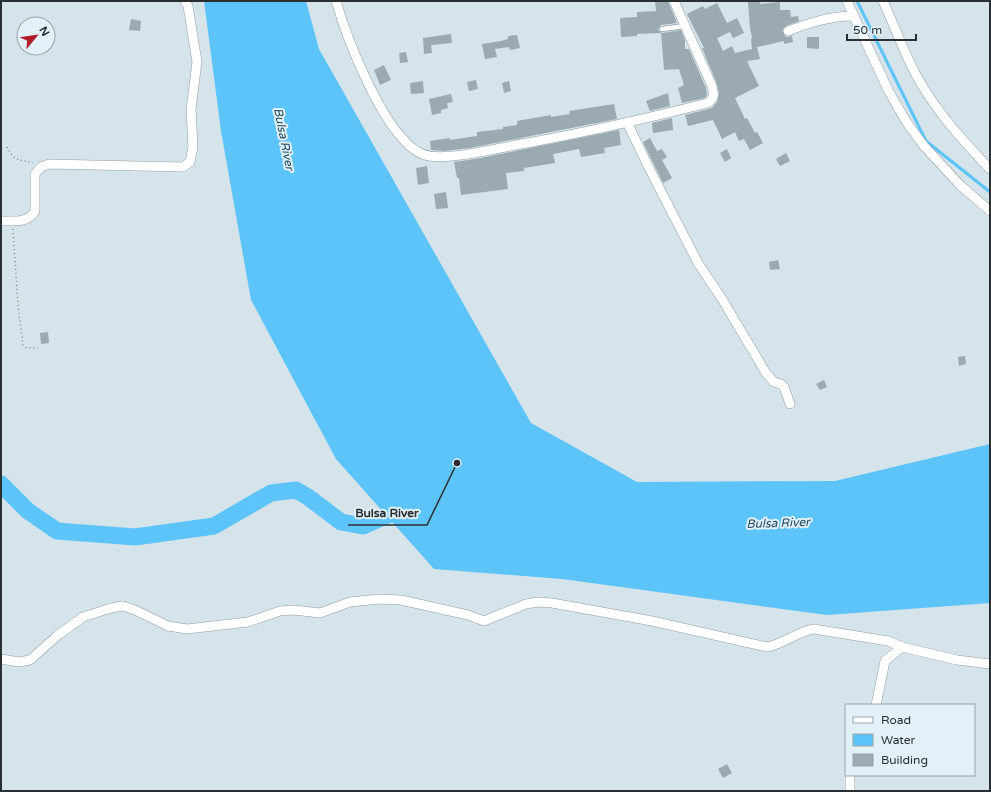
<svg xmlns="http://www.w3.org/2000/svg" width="991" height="792" font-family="'Varela Round',sans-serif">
<rect width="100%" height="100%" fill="#d5e3eb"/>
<path fill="#5cc4f8" d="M204 1H306L319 49 531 423 637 482 835 481 990 444V603L827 615 562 579 434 569 336 459 251 300 221 131Z"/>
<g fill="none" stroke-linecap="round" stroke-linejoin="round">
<path stroke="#5cc4f8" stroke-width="3" d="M857 1 926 141 990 192"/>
<path stroke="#5cc4f8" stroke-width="17" d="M1 484 28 511 57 531 135 537 214 526 271 493 296 490 308 497 341 522 363 526 406 507"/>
</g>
<g fill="#9ba9b1">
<path d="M655 1H668L677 23 661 25 659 27 658 30 662 33 681 30 685 40V49H689L706 88 707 95 705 98 682 103 678 88 684 85 679 69 664 70 661 33 637 34V36L621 37 620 18 637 17V12L656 11Z"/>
<path d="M748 1H760V4L780 2V10H790L791 17 798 16 799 21 786 26 782 30 785 36 787 37 792 36 793 42 784 44V41L757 47 760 59 747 61 759 86 735 98 745 119 747 118 755 133 757 132 763 143 750 150 744 139 739 141 735 132 722 139 713 120 688 126 685 115 712 108 717 102 719 94 717 84 702 48H704L687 14 703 6 705 9 717 3 727 23 737 18 744 33 733 38 730 32 717 38 723 51 732 46 735 53 752 49 751 39 752 38 750 28Z"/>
<path d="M131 19 141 21 140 31 129 30Z"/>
<path d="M451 34 452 43 431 45 432 53 424 54 423 38Z"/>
<path d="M517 35 520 48 510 50 509 47 495 49 497 57 485 59 482 44 501 41 508 39V36Z"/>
<path d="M807 37H819V49L807 48Z"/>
<path d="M406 52 408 62 400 63 399 53Z"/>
<path d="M384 65 391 80 380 85 374 70Z"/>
<path d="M476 80 478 89 469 91 467 82Z"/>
<path d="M423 81 424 93 411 94 410 83Z"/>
<path d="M509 81 511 91 504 93 502 83Z"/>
<path d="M668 93 670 106 650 111 646 101Z"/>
<path d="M451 94 453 102 447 103 448 108 441 110V113L432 115 429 99Z"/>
<path d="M614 104 617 119 470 148 444 151 431 150 430 141 450 138V140L477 136V132L503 129V127L517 125V121L551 115V117L570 114 569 111Z"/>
<path d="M672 118 673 130 653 133 652 123Z"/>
<path d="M619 130 621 145 604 148 605 153 581 157 579 149 553 154 555 163 524 168V171L506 173 508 189 461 195 459 178H457L454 162 481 158Z"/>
<path d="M650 138 657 151 662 149 667 157 662 160 672 178 663 183 643 142Z"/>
<path d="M727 149 731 158 725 162 720 153Z"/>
<path d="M786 153 790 161 780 166 776 159Z"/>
<path d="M427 166 429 183 418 185 416 168Z"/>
<path d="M446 192 448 208 436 209 434 194Z"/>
<path d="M778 260 780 269 770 270 769 262Z"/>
<path d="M48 332 49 343 41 344 40 333Z"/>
<path d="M965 356 966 364 959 366 958 357Z"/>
<path d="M824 380 827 387 820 390 816 384Z"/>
<path d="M727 764 732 773 723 778 718 769Z"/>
</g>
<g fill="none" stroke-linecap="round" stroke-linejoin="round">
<g stroke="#909ea5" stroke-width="6">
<path id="lane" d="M662 29 685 26"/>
</g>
<g stroke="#909ea5" stroke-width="10">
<g id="street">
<path d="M336 1C347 39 384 135 420 153 430 158 442 157 452 156 477 154 502 147 527 143 588 132 648 118 708 103 715 98 714 94 712 86L674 1"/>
<path d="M847 1 888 90 907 123 924 146 960 185 990 211"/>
<path d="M883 1C894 25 903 50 915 73 934 109 962 140 990 169"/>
<path d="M788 31C809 23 830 16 853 16"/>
<path d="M627 122 648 166 698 263 722 299 766 373 774 382 781 384 784 387 790 404"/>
<path d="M1 221C13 221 29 223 35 211V174L41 167 49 164 183 167 190 162 193 147 191 109 197 62 188 6 185 1"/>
<path d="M902 647 957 660 990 664"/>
<path d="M1 659 19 662 30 660 58 635 83 617 111 608 123 606 135 610 168 626 187 629 248 622 280 611 294 610 320 613 350 602 379 599 401 600 468 615 484 621 526 604 538 602 552 603 652 621 767 647C784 644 796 632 814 629L888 641 902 647 885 661 876 705"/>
<path d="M850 791V775"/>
</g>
</g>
<g stroke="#7d868c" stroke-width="1.5" stroke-dasharray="1 3" stroke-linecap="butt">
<path d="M7 147C14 162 19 159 33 163"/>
<path d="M13 229 18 305 23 345 27 348H38"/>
</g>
<use href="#lane" stroke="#fff" stroke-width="4.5"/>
<use href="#street" stroke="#fff" stroke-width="9"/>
</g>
<g text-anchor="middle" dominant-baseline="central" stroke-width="4" stroke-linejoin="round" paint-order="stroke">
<g font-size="12" font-style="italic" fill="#1e495f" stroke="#e2f0f8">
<text transform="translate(284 139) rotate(79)">Bulsa River</text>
<text transform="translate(778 523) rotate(-2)">Bulsa River</text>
</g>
</g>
<path fill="none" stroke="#2a2f32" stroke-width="1.5" d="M457 463L427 525H348"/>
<circle fill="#2a2f32" stroke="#e2f0f8" stroke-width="1.5" cx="457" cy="463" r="4"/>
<g font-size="12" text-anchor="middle" font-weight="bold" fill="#2a2f32" stroke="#e2f0f8" stroke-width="4" stroke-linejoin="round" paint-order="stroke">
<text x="387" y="517">Bulsa River</text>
</g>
<rect width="991" height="792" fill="none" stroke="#2a2f32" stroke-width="4"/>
<rect x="845" y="704" width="130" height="72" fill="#e2f0f8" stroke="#98a3a9"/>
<rect x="853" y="717" width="20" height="6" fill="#ffffff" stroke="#98a3a9"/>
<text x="881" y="724" font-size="12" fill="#2a2f32">Road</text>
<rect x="853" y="734" width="20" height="12" fill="#5cc4f8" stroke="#98a3a9"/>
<text x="881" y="744" font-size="12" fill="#2a2f32">Water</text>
<rect x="853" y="754" width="20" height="12" fill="#9ba9b1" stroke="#98a3a9"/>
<text x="881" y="764" font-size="12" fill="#2a2f32">Building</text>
<g transform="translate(36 36) rotate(61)"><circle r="19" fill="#e2f0f8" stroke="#98a3a9"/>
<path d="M0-3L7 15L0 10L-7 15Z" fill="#ae1b29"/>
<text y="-6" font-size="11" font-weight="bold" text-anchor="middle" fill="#2a2f32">N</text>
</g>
<path d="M847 34v6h69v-6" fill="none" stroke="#2a2f32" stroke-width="2"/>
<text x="853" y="34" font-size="12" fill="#2a2f32" stroke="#e2f0f8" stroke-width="3" paint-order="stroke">50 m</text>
</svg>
